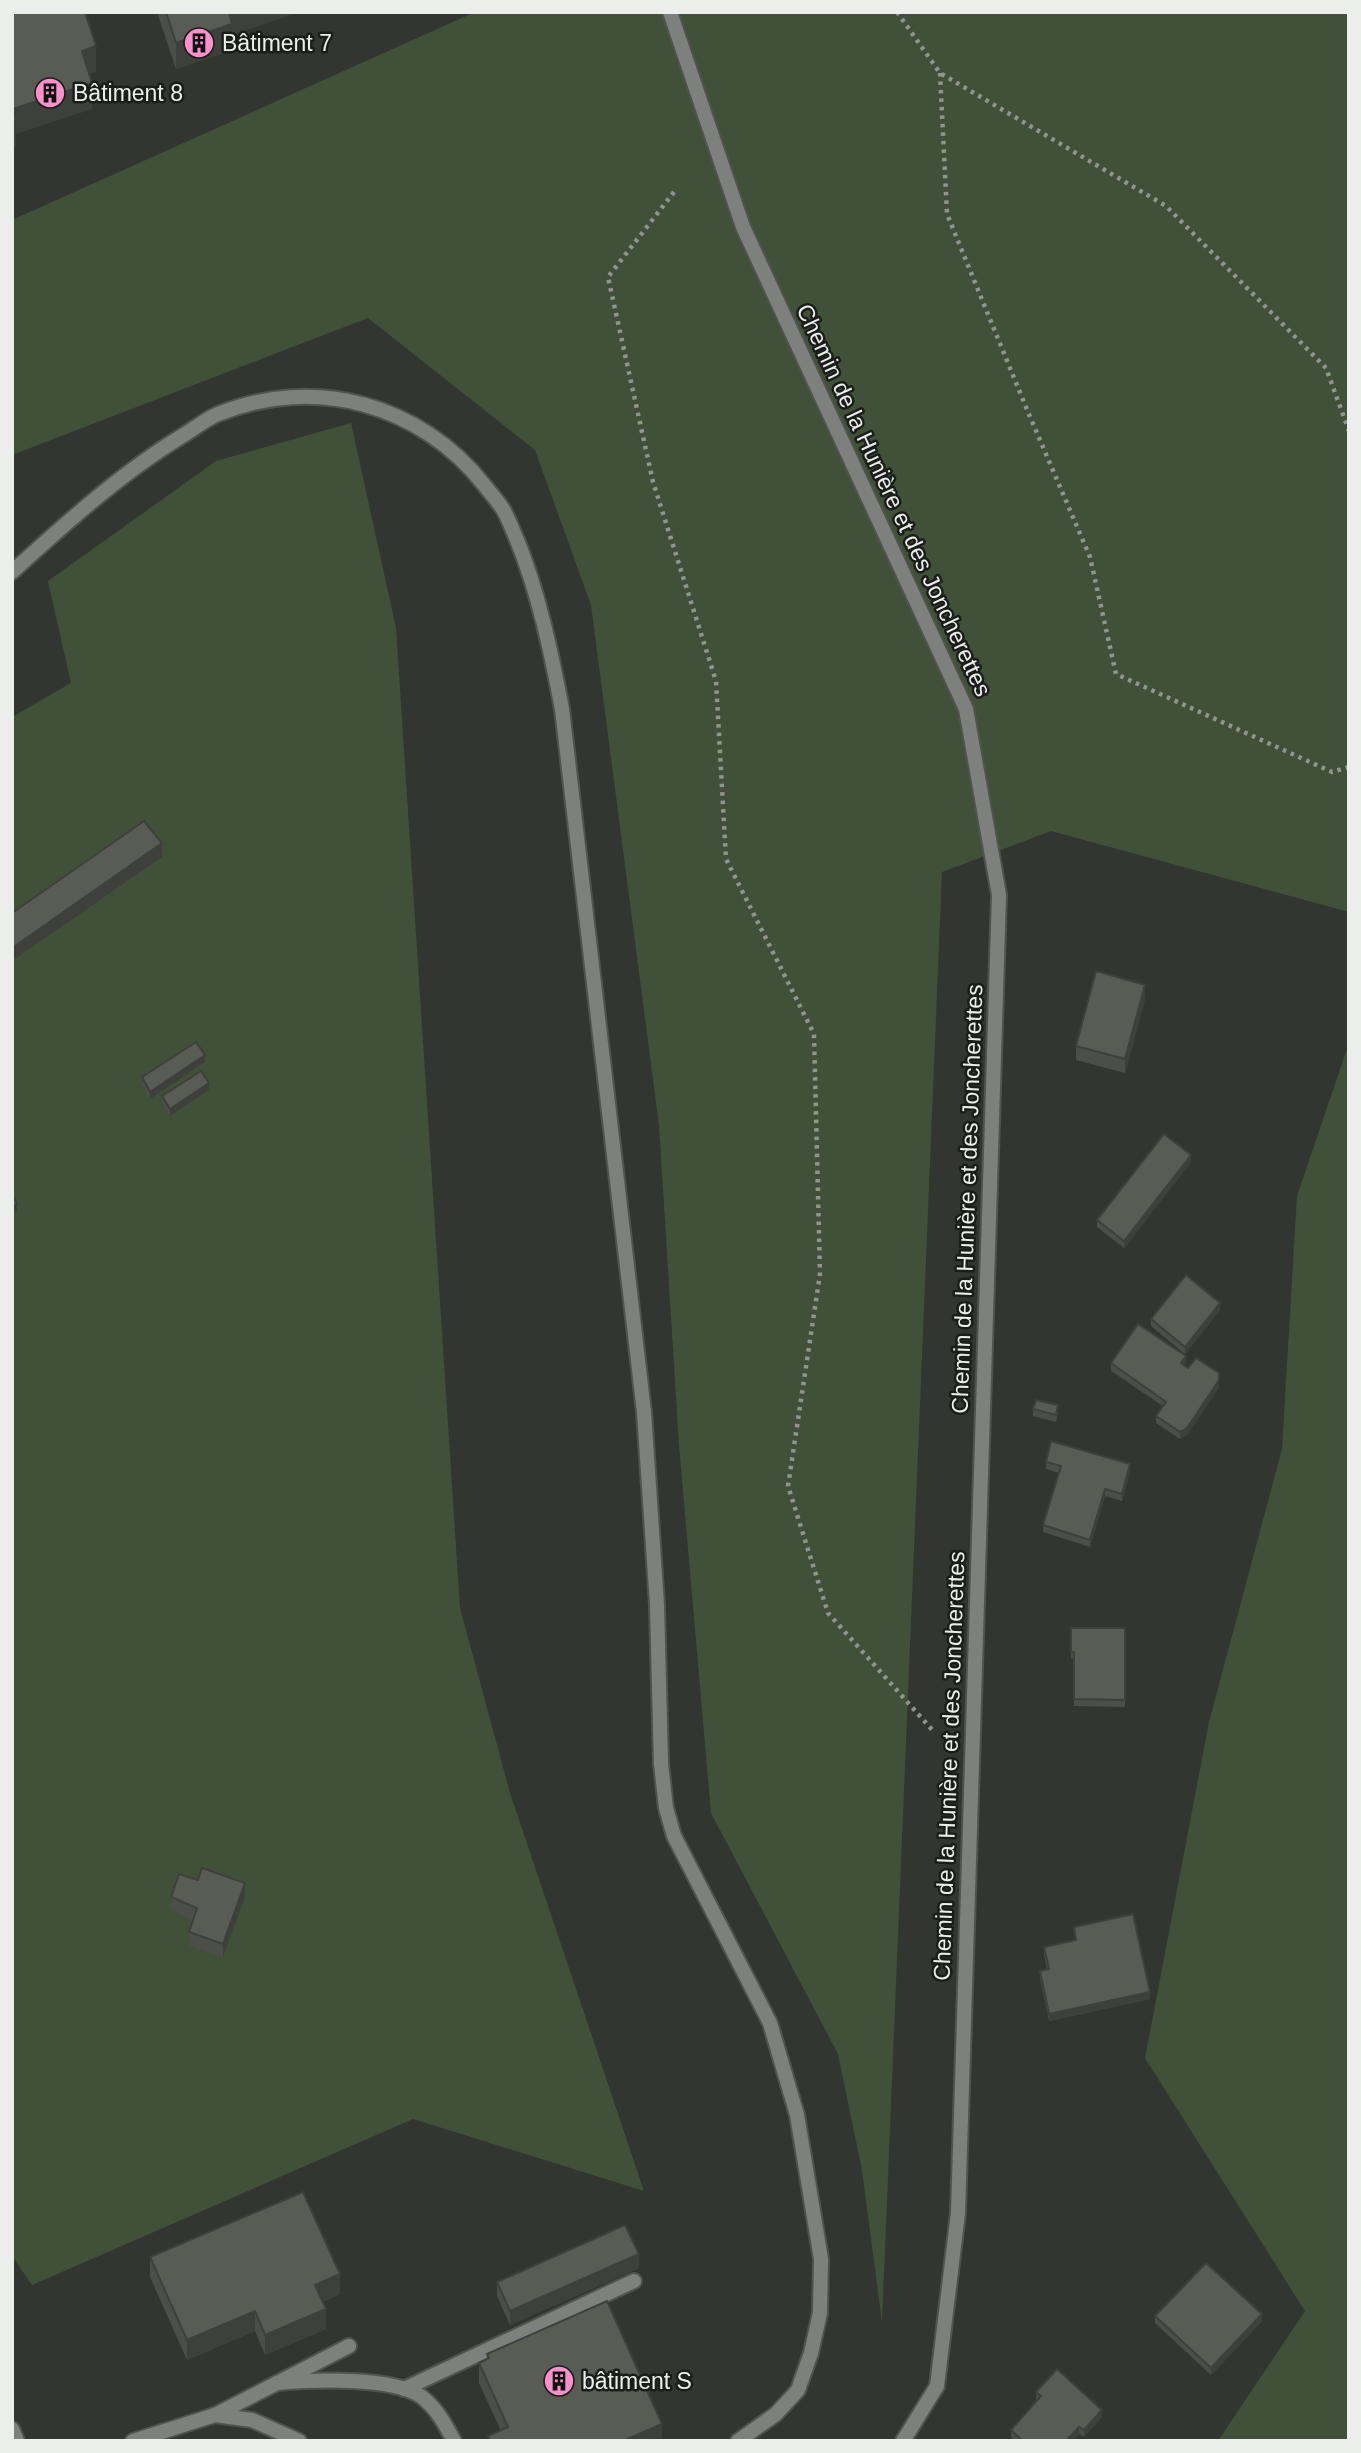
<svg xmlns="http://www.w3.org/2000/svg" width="1361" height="2453" font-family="Helvetica,sans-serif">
<rect width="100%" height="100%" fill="#323630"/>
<g fill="#415139">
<path d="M475 12H1349V912L1051 831 942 872 882 2322 862 2170 838 2054 711 1813 679 1445 659 1125 591 605 535 450 368 318 12 455V220Z"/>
<path d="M351 423 396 628 460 1608 510 1793 644 2191 413 2119 32 2285 12 2256V717L71 683 48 581 216 461Z"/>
<path d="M1349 1043V2441H1218L1305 2311 1145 2058 1209 1722 1282 1449 1297 1196Z"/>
</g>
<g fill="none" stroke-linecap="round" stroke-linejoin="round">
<g stroke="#50534e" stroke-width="18">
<g id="service">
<path d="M12 572C66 523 120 474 182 436 194 429 206 419 218 414 315 375 421 404 485 486 491 494 499 502 504 511 509 520 513 531 517 540 539 594 551 652 562 709L644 1412 657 1605 661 1764 666 1808 674 1836 770 2023 797 2115 821 2259 820 2313 811 2353 798 2390 776 2414 738 2441"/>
<path d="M277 2383C313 2380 392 2376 422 2397 437 2409 445 2424 454 2441"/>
<path d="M404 2389 634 2281"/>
<path d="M215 2415 349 2346"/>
<path d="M12 2429 17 2441"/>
<path d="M133 2441 215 2415 252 2420 299 2441"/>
</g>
</g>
<g stroke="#50534e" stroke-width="18">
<path id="minor" d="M670 12 743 227 966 709 999 895 958 2213 937 2386 903 2441"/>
</g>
<g stroke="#91948f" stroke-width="4.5" stroke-dasharray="3.5 5" stroke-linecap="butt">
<path d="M897 12 940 73 1166 206 1326 368 1349 431"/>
<path d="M940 73 947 214 1028 412 1090 557 1116 674 1332 772 1349 767"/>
<path d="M674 192 608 277 653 482 716 681 726 859 814 1034 820 1274 788 1486 828 1613 935 1733"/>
</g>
<use href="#service" stroke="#7d807c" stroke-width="14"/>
<use href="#minor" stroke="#7d807c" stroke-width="14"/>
</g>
<g fill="#4c4f49">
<path d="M157 12H298L232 35V50L176 69Z"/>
<path d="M1145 999 1125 1073 1076 1060V1046Z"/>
<path d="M205 1062 150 1099 142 1084V1077Z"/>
<path d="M209 1090 170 1116 162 1103V1096Z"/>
<path d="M1191 1162 1124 1248 1097 1227V1220Z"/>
<path d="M1220 1310 1185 1354 1151 1326V1319Z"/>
<path d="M1111 1363H1186L1184 1366 1219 1387 1187 1435 1180 1439 1156 1423V1416L1163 1406 1111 1371Z"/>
<path d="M1033 1409 1058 1412 1056 1422 1033 1416Z"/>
<path d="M1046 1462 1130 1471 1122 1501 1105 1496 1090 1547 1043 1532V1525L1059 1473 1046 1469Z"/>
<path d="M1071 1628H1125V1707L1074 1706V1659H1071Z"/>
<path d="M171 1897H245L223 1957 189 1946V1932L193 1920 171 1910Z"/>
<path d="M1074 1927 1150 1999 1049 2021 1040 1978V1971L1047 1970 1044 1954V1947L1075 1940Z"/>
<path d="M150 2257 340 2294 322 2302 326 2329 265 2355 255 2331 187 2360 150 2277Z"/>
<path d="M639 2268 510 2325 497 2296V2282Z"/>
<path d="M1155 2316 1262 2321 1211 2375 1155 2323Z"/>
<path d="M487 2354 662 2441H488V2436L501 2431 479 2383V2363L487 2359Z"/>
<path d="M1036 2392 1102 2417 1084 2437 1079 2434 1073 2441H1015L1011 2437V2430L1038 2400 1036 2399Z"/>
</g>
<g fill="#3e403c">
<path d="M228 12H298L232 35V50L176 69V43Z"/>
<path d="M96 46V72L82 76V51Z"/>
<path d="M92 83V109L16 134V147L12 148 13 109Z"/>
<path d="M162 843V857L12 961V948Z"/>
<path d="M1145 985V999L1125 1073V1059Z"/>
<path d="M205 1055V1062L150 1099V1092Z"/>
<path d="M209 1083V1090L170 1116V1109Z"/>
<path d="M1191 1155V1162L1124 1248V1241Z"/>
<path d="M17 1204V1211L12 1214V1207Z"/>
<path d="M1220 1303V1310L1185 1354V1347Z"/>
<path d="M1186 1356V1363L1181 1370V1363Z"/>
<path d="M1219 1380V1387L1187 1435 1180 1439V1432Z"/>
<path d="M1130 1464V1471L1122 1501V1494Z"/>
<path d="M1105 1489V1496L1090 1547V1540Z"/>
<path d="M245 1883V1897L223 1957V1944Z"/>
<path d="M1150 1992V1999L1049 2021V2014Z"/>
<path d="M639 2254V2268L510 2325V2311Z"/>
<path d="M340 2274V2294L315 2305V2285Z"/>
<path d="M326 2309V2329L265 2355V2335Z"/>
<path d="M255 2311V2331L187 2360V2340Z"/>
<path d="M1262 2314V2321L1211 2375V2368Z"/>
<path d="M1102 2410V2417L1084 2437V2430Z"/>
<path d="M662 2424V2441H623Z"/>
<path d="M1079 2427V2434L1073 2441H1066Z"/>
</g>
<g fill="#585c55" stroke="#3e403c" stroke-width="2">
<path d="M12 12H85L96 46 82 51 92 83 13 109 16 121 12 123Z"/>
<path d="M166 12H229L232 24 176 43Z"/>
<path d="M144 821 162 843 12 948V913Z"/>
<path d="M1096 971 1145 985 1125 1059 1076 1046Z"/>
<path d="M196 1042 205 1055 150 1092 142 1077Z"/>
<path d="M201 1071 209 1083 170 1109 162 1096Z"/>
<path d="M1164 1134 1191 1155 1124 1241 1097 1220Z"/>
<path d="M12 1195 17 1204 12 1207Z"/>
<path d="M1186 1275 1220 1303 1185 1347 1151 1319Z"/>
<path d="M1138 1324 1186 1356 1181 1363 1188 1368 1196 1358 1219 1373V1380L1187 1428 1180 1432 1156 1416 1166 1402 1111 1363Z"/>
<path d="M1036 1400 1058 1405 1056 1415 1033 1409Z"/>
<path d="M1051 1441 1130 1464 1122 1494 1105 1489 1090 1540 1043 1525 1061 1466 1046 1462Z"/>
<path d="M1071 1628H1125V1700L1074 1699V1652H1071Z"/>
<path d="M202 1868 245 1883 223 1944 189 1932 197 1908 171 1897 179 1874 198 1880Z"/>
<path d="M1133 1914 1150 1992 1049 2014 1040 1971 1049 1969 1044 1947 1076 1940 1074 1927Z"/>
<path d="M303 2192 340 2274 315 2285 326 2309 265 2335 255 2311 187 2340 150 2257Z"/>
<path d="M625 2225 639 2254 510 2311 497 2282Z"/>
<path d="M1206 2263 1262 2314 1211 2368 1155 2316Z"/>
<path d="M607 2301 662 2424 623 2441H490L488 2436 508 2427 479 2363 489 2358 487 2354Z"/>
<path d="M1057 2369 1102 2410 1084 2430 1079 2427 1066 2441H1023L1011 2430 1041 2396 1036 2392Z"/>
</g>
<defs>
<g id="building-disc" transform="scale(1.575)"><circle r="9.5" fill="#f890cb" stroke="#1b1d1a"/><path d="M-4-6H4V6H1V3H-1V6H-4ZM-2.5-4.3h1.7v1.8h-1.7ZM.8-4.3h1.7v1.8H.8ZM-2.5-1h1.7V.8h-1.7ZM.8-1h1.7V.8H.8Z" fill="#111"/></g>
</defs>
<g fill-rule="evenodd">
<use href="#building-disc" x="199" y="43"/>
<use href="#building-disc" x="50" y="93"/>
<use href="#building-disc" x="559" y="2381"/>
</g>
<g text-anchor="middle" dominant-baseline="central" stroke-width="5" stroke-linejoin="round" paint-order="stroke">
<g font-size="23" fill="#ebeeea" stroke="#1b1d1a" text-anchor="start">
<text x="222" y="43">Bâtiment 7</text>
<text x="73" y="93">Bâtiment 8</text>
<text x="582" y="2381">bâtiment S</text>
</g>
<g font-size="23" fill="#ebeeea" stroke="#1b1d1a">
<text transform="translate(894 500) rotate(65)">Chemin de la Hunière et des Joncherettes</text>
<text transform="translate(967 1199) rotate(-88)">Chemin de la Hunière et des Joncherettes</text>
<text transform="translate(949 1766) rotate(-88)">Chemin de la Hunière et des Joncherettes</text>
</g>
</g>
<rect width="1361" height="2453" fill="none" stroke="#ebeeea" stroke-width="28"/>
</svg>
